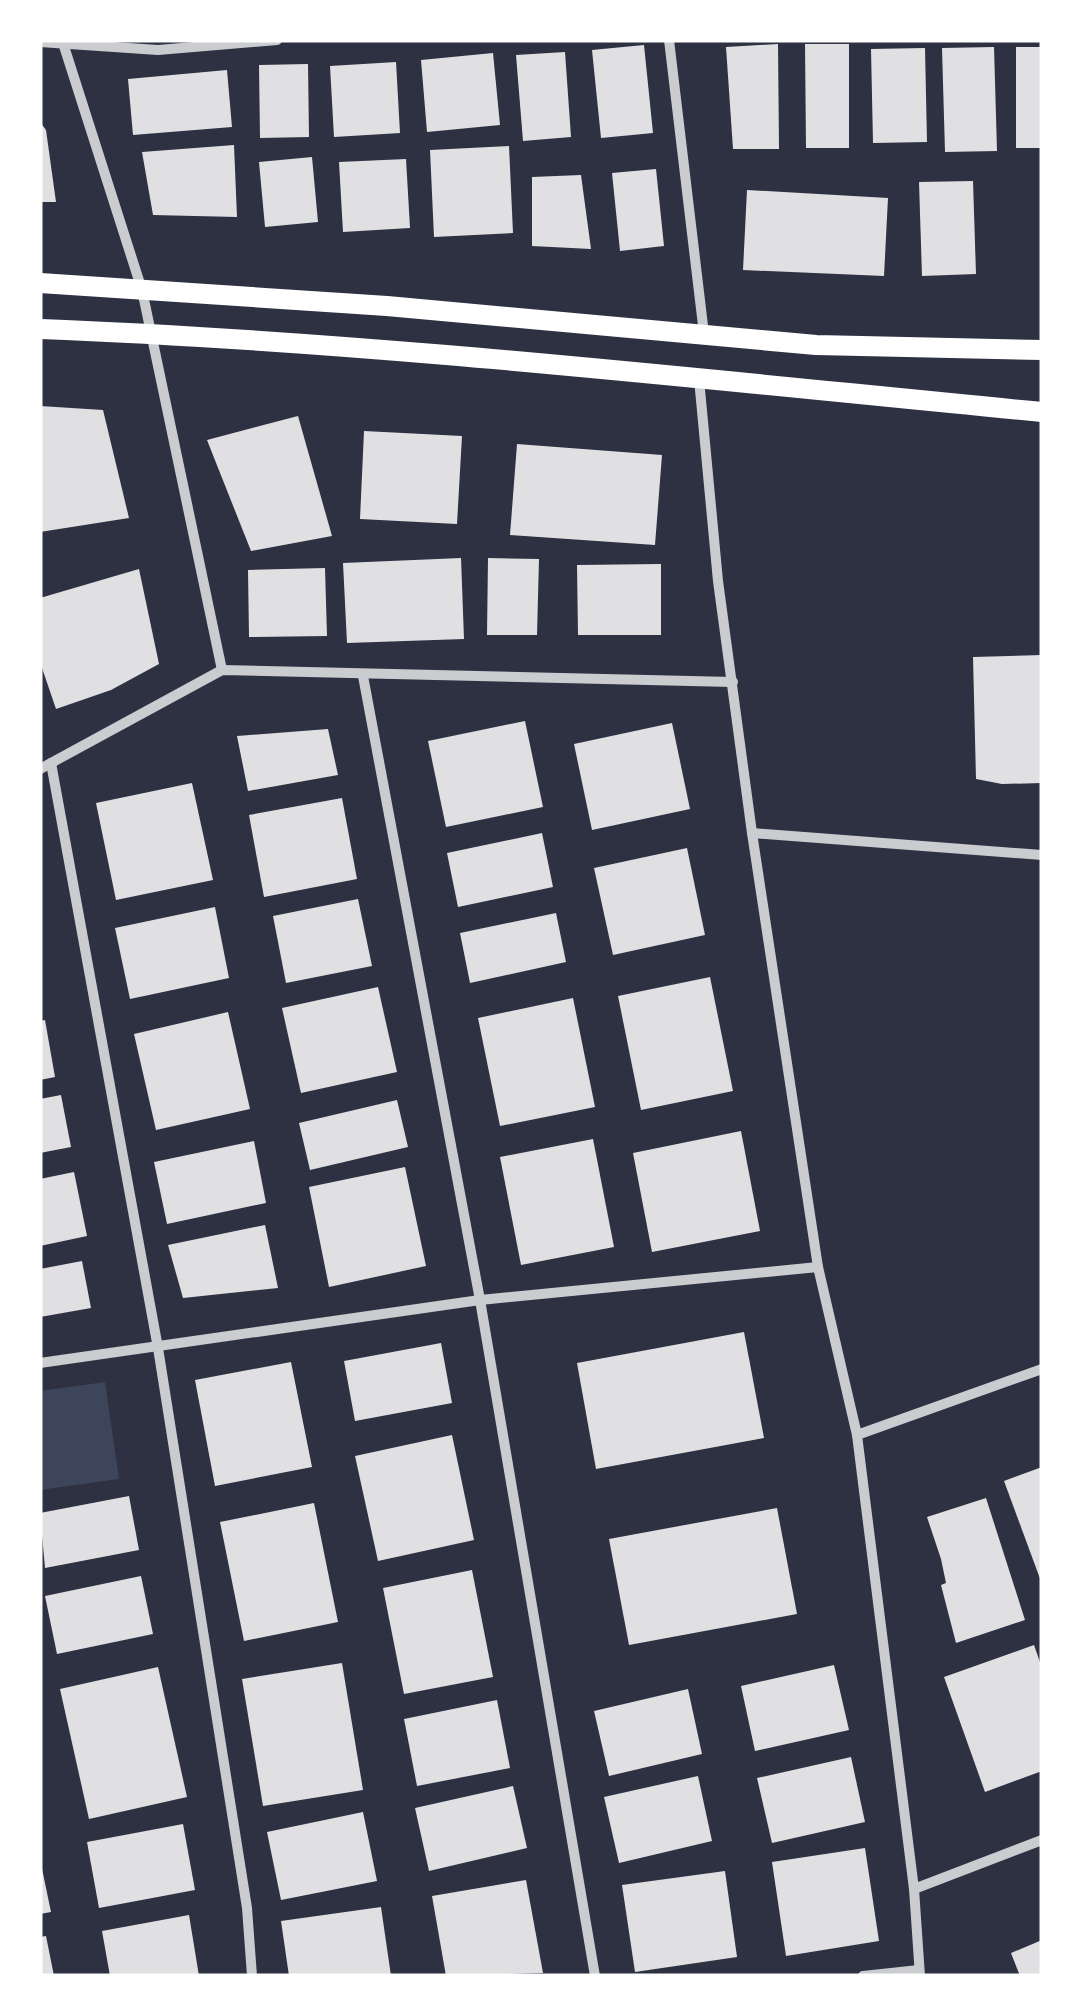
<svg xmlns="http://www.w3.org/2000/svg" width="1082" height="2016" font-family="Merriweather,serif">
<rect width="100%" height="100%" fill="#2d3142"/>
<path fill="#3c4559" d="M105 1382 119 1479 40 1490V1391Z"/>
<g fill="#e0e0e3">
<path d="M778 44 779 149H733L726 47Z"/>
<path d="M805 44H849V148H806Z"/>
<path d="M644 45 653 133 601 138 592 50Z"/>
<path d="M994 47 997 151 945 152 942 48Z"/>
<rect x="1016" y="47" width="26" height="101"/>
<path d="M925 48 927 142 873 143 871 49Z"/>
<path d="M565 52 571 137 523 141 516 55Z"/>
<path d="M493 53 500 125 427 132 421 60Z"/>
<path d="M396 62 400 133 334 137 330 66Z"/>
<path d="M308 64 309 137 260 138 259 65Z"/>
<path d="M227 70 232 127 133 135 128 79Z"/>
<path d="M40 122 46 130 56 202H40Z"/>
<path d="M234 145 237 217 153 215 142 152Z"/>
<path d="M509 146 513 233 434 237 430 150Z"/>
<path d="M312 157 318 222 265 227 259 162Z"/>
<path d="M406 159 410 228 343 232 339 162Z"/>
<path d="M656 169 664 246 620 251 612 173Z"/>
<path d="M581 175 591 249 532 246V177Z"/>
<path d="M973 181 976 274 922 276 919 182Z"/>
<path d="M747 190 888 198 884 276 743 270Z"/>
<path d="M40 406 103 410 129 518 40 532Z"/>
<path d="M298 416 332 536 251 551 207 440Z"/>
<path d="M364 431 462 436 457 524 360 519Z"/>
<path d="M517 444 662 455 655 545 510 535Z"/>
<path d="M461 558 464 639 347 643 343 563Z"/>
<path d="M488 558 539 559 537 635H487Z"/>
<path d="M661 564V635H578L577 565Z"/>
<path d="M325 568 327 636 249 637 248 570Z"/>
<path d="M139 569 159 664 111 690 56 709 40 662V598Z"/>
<path d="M1042 655V783L1002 784 976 779 973 657Z"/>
<path d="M525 721 543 807 446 827 428 741Z"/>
<path d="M672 723 690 809 592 830 574 744Z"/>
<path d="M328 729 338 775 248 791 237 736Z"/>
<path d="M192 783 213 880 116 900 96 803Z"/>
<path d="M342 798 357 879 264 897 249 815Z"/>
<path d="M542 833 553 887 458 907 447 853Z"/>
<path d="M687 848 705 935 613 955 594 868Z"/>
<path d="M358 899 372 966 286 983 273 916Z"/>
<path d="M215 907 229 978 130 999 115 928Z"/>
<path d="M556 913 566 962 470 983 460 933Z"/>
<path d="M710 977 733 1091 641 1110 618 996Z"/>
<path d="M378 987 397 1072 301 1093 282 1008Z"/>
<path d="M573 998 595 1107 500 1126 478 1018Z"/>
<path d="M228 1012 250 1109 156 1130 134 1034Z"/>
<path d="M45 1020 55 1077 40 1080V1021Z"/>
<path d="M61 1095 71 1147 40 1153V1099Z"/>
<path d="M397 1100 408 1147 310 1170 299 1123Z"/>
<path d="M741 1131 760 1231 652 1252 633 1153Z"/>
<path d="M593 1139 614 1247 521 1265 500 1157Z"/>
<path d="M254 1141 266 1203 167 1224 154 1162Z"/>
<path d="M405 1167 426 1266 329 1287 309 1187Z"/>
<path d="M74 1172 87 1236 40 1246V1179Z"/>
<path d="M265 1225 278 1288 183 1298 168 1245Z"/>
<path d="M82 1261 91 1308 40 1317V1269Z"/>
<path d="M744 1332 764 1438 596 1469 577 1363Z"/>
<path d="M441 1343 452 1403 355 1421 344 1361Z"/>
<path d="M291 1362 312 1467 215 1486 195 1380Z"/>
<path d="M452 1435 474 1540 378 1561 355 1456Z"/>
<path d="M1042 1467V1584L1004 1481Z"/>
<path d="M129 1496 139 1550 45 1568 40 1513Z"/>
<path d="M986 1498 1025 1620 956 1643 941 1585 946 1583 941 1559 927 1517Z"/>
<path d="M314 1503 338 1622 244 1641 220 1522Z"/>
<path d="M777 1508 797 1614 629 1645 609 1539Z"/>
<path d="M472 1570 493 1677 404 1694 383 1588Z"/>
<path d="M141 1576 153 1634 57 1654 45 1596Z"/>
<path d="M1034 1645 1042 1668V1771L985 1792 944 1677Z"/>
<path d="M342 1663 363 1790 263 1806 242 1679Z"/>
<path d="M834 1665 849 1730 755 1751 741 1686Z"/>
<path d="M158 1667 187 1797 89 1819 60 1689Z"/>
<path d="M688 1689 702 1754 609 1776 594 1711Z"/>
<path d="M497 1700 510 1768 417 1786 404 1719Z"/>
<path d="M851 1757 865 1822 772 1843 757 1778Z"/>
<path d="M698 1776 712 1841 619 1863 604 1797Z"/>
<path d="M513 1786 527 1848 429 1871 415 1808Z"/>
<path d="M363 1812 377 1881 281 1900 267 1832Z"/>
<path d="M183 1824 195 1890 99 1908 87 1842Z"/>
<path d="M865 1848 879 1941 786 1956 772 1862Z"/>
<path d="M40 1859 51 1912 40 1914Z"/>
<path d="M725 1871 737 1957 635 1972 622 1885Z"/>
<path d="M526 1880 543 1973 446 1976 432 1896Z"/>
<path d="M381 1907 391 1976H289L281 1921Z"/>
<path d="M189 1915 199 1976H110L102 1931Z"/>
<path d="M46 1936 54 1976H40V1937Z"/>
<path d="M1042 1940V1976H1020L1011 1953Z"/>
</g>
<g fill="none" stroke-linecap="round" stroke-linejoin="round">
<g stroke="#caccd0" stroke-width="10">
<path d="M669 40 704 334"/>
<path d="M40 42 158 50 277 40"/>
<path d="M63 43 142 290 222 670"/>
<path d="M699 379 718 581 752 833 818 1267 857 1435 914 1889 920 1976"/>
<path d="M363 676 480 1300 595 1976"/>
<path d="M51 763 158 1348 247 1908 252 1976"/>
<path d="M40 769 222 670 733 682"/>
<path d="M752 833 1042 855"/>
<path d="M40 1363 480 1300 818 1267"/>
<path d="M857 1435 1042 1369"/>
<path d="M914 1889 1042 1840"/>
<path d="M863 1976 919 1970"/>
</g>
<g stroke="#fff" stroke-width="20">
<path d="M40 283 387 306 816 345 1042 350"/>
<path d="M40 329C375 342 709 380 1042 412"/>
</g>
</g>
<rect width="1082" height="2016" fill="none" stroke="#ffffff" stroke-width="85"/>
</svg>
